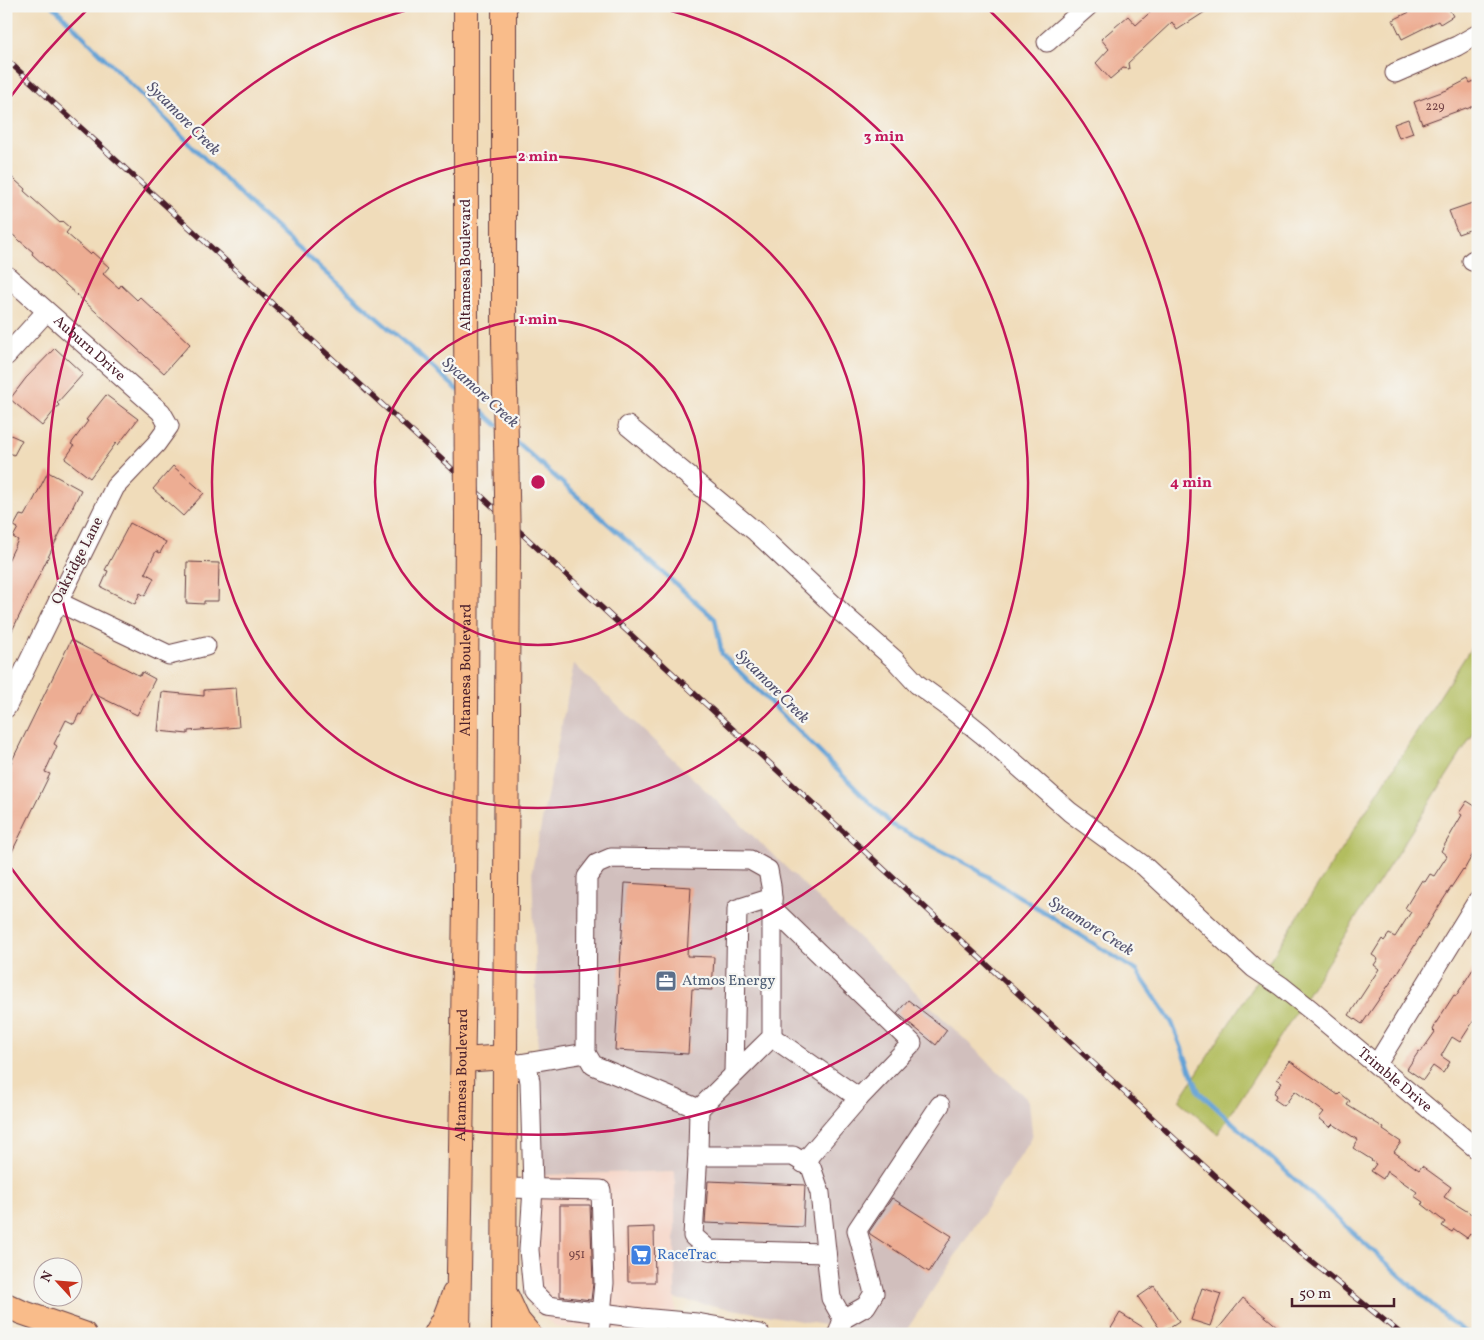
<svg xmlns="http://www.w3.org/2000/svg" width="1484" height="1340" font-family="Vollkorn,serif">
<rect width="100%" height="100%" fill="#f6f6f2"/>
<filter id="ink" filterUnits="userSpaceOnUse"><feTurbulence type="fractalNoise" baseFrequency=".02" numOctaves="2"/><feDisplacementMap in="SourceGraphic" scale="10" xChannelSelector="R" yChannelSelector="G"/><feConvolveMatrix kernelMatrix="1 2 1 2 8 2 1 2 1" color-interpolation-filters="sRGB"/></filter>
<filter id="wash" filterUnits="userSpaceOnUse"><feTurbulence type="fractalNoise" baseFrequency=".0096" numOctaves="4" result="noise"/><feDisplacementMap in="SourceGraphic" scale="20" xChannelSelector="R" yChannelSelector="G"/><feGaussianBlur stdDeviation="1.12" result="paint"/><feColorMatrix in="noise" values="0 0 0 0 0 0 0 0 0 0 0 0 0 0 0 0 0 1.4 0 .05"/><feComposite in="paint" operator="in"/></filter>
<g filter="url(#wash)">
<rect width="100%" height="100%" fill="#f0dcba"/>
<path fill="#f6d2c3" d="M675 1171V1299L677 1334 557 1327 533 1310 524 1295 520 1176Z"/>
<path fill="#d1bfbd" d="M574 664 1029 1101 1032 1132 1029 1143 904 1334H876L675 1299V1171L542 1175 532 870Z"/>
<path fill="#b2bd5f" stroke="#7e6e45" d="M1478 637V727L1218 1134 1179 1101Z"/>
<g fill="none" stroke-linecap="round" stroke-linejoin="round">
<g stroke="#64a2d6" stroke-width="4.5">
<path d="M53 6 259 213 458 390"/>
<path d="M475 405 497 425"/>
<path d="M514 440 715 619 722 654 892 825 971 866 1137 971 1172 1023 1199 1092 1450 1321 1469 1334"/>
</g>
</g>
<g id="blocks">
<g fill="#edad93">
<path d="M1157 6H1214L1177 30 1172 22 1128 63 1129 69 1123 68 1110 79 1096 63 1109 49 1101 39 1128 16 1136 25Z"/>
<path d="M1422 6H1447L1453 16 1440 24 1438 21 1402 39 1393 20Z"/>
<path d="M1468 79 1470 83 1478 79V103L1467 109 1466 108 1422 124 1414 102 1447 90Z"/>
<path d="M1408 119 1413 133 1399 138 1394 124Z"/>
<path d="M6 172 25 189 24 191 60 223 62 221 70 228 66 233 90 254 92 252 109 267 103 274 119 288 121 285 137 300 140 297 190 344 164 373 57 277 32 254 33 252 6 229Z"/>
<path d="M1478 201V227L1458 234 1449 211Z"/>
<path d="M55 348 83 374 57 403 59 405 42 426 10 399 26 378Z"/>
<path d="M106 395 138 419 118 445 116 443 90 478 65 459 74 446 71 444 88 421 86 420Z"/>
<path d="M6 433 22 440 14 455 6 451Z"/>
<path d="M173 466 204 493 183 516 153 489Z"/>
<path d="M48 472 81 490 6 643V565L18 540 13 537 18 528 14 526 20 515 24 516 28 509H29Z"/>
<path d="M130 523 166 542 160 553 156 551 145 573 154 578 145 596 140 593 135 604 101 587 108 571 105 570Z"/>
<path d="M187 562 219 563 218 601H204V604L186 603Z"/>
<path d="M71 640 140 676 142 672 155 679 137 715 92 693 81 715 79 714 74 724 66 720 54 744 57 746 45 772 50 774 6 864V773Z"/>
<path d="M236 688 239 727 188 731V734L158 731 162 692 204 696V690Z"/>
<path d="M1467 801 1478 808V853L1474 852 1464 870 1463 869 1439 906 1397 974V973L1362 1024 1349 1015 1379 969 1374 965 1378 959 1372 955 1382 939 1384 941 1389 934 1395 937 1411 912 1405 908 1422 880 1425 882 1430 874 1434 876 1447 856 1441 851 1462 815 1459 813Z"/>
<path d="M625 883 691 887 687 956 714 957 712 990 692 989 688 1054 615 1050Z"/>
<path d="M1478 961V1014L1460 1042 1452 1037 1441 1056 1450 1062 1443 1073 1433 1066 1423 1080 1407 1069 1419 1051 1421 1052 1435 1032 1433 1030 1435 1026H1434L1454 995 1456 996Z"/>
<path d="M908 1000 947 1030 936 1045 897 1013Z"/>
<path d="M1290 1061 1338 1095 1340 1093 1350 1101 1347 1105 1384 1128 1383 1130 1401 1142 1394 1152 1419 1170 1422 1166 1451 1187 1444 1197 1478 1218V1239L1470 1234 1467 1238 1454 1229 1452 1232 1442 1226 1445 1222 1422 1204 1423 1202 1414 1196 1417 1192 1387 1171 1383 1179 1371 1171 1376 1164 1371 1161 1372 1160 1353 1148 1358 1140 1333 1124 1330 1127 1319 1118 1324 1112 1295 1091 1284 1106 1274 1099 1277 1095 1274 1093 1282 1082 1277 1079Z"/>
<path d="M708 1181 805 1185 803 1227 705 1223Z"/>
<path d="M892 1198 952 1236 929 1272 870 1234 869 1232Z"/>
<path d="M560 1205H590L593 1283 591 1300 560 1296Z"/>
<path d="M654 1227 655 1282H628L627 1228Z"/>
<path d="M1154 1286 1179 1321 1162 1332 1138 1297Z"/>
<path d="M1202 1288 1221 1294 1210 1326 1191 1320Z"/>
<path d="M1243 1298 1278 1327 1286 1334H1222L1224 1331 1218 1329Z"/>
<path d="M1120 1313 1154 1334H1116L1110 1330Z"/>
</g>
</g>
</g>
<g filter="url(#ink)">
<use href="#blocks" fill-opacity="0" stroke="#633b40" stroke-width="1"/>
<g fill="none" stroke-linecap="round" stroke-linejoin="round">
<g stroke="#633b40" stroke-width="21">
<g id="minor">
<path d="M1047 42 1088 6"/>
<path d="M1395 73 1457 46 1478 34"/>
<path d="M1472 261 1478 258"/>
<path id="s1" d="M6 275 161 412 169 426 156 444 115 487 58 602 6 708"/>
<path d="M6 356 46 312"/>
<path id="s2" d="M628 426 756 532 843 614 894 659 917 684 946 705 982 734 1070 812 1144 866 1254 968 1281 986 1311 1010 1478 1150"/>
<path d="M58 602 169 655 206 646"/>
<path d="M772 908 912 1043 859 1098"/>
<path d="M772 1037 859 1098 803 1163"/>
<path d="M511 1061 528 1071 530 1082 533 1188 529 1250 533 1292 547 1306 641 1318 697 1323 760 1334"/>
<path d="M519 1064 586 1053 587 877 597 864 611 858 750 860 768 870 771 886 772 898V1037L699 1109 593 1065 586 1053"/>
<path d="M1377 1064 1478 900"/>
<path d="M734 1074 737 909 772 898"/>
<path d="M699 1109 698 1152 704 1156H793L811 1167 820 1193 831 1298 843 1319 838 1334"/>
<path d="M698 1152 693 1236 709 1250 826 1253"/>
<path d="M505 1188 601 1190 604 1283 599 1334"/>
<path d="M843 1319 866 1306 874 1293 857 1230 940 1105"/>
</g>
</g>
<g stroke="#633b40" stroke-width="26">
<g id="major">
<path d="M466 307V6"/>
<path d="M504 340V6"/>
<path d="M463 1060 505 1057"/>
<path d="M507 1297 518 1321 529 1334"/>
<path d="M6 1305 21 1312 84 1334"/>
<path d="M436 1334 444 1320 454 1294"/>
<path id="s3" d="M458 1334 465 902 467 518"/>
<path d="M504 1334 505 1057 508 545"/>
</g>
</g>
<use href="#minor" stroke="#fff" stroke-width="19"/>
<use href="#major" stroke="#f9bc8a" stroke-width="24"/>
<g stroke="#4a1f2b" stroke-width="5.5">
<path id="rail" d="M6 59 423 442 1229 1189 1296 1249 1401 1334"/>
</g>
<use href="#rail" stroke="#f6f6f2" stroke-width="4" stroke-dasharray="11" stroke-linecap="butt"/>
<g stroke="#633b40" stroke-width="26" stroke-linecap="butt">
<g id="major-bridge">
<path d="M466 307 467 518"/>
<path d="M504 340 508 545"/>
</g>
</g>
<use href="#major-bridge" stroke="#f9bc8a" stroke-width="24"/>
</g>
</g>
<g fill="none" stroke="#c2185b" stroke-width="2.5">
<circle cx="538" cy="482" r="163"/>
<circle cx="538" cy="482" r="326"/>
<path d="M657 7A490 490 0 1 1 419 7"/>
<path d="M6 103A653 653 0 0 1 89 8M987 8A653 653 0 1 1 6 861"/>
</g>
<defs>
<g id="office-square" transform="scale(1.125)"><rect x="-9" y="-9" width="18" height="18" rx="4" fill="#5c6f8a" stroke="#f6f6f2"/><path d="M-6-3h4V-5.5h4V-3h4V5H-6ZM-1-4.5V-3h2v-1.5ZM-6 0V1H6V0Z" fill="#fff"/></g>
<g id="supermarket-square" transform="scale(1.125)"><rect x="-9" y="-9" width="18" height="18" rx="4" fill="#3f7fe0" stroke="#f6f6f2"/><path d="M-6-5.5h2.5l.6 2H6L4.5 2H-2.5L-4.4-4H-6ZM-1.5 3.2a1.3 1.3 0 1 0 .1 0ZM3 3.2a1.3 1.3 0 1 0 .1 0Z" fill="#fff"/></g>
</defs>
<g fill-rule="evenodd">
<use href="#office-square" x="666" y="981"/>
<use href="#supermarket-square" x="641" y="1255"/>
</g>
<g text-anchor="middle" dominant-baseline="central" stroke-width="4.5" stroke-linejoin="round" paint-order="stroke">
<g font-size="12" fill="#734245">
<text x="1435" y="107">229</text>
<text x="577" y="1255">951</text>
</g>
<g font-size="15" fill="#4a1f2b" stroke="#f6f6f2">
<text transform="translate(466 265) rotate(-90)">Altamesa Boulevard</text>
<text stroke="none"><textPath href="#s1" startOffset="111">Auburn Drive</textPath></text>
<text transform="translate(78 561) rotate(-63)">Oakridge Lane</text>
<text stroke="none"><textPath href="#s3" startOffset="664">Altamesa Boulevard</textPath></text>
<text stroke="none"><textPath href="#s3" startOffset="259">Altamesa Boulevard</textPath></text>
<text stroke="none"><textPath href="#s2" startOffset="1009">Trimble Drive</textPath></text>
</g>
<g font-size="15" fill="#4e5e75" stroke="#f6f6f2" text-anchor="start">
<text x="682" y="981">Atmos Energy</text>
</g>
<g font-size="15" fill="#366cbe" stroke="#f6f6f2" text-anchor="start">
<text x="657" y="1255">RaceTrac</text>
</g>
<g font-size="16" font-style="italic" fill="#54536f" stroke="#f6f6f2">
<text transform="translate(183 119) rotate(45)">Sycamore Creek</text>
<text transform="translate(480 393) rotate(42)">Sycamore Creek</text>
<text transform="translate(772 687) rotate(45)">Sycamore Creek</text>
<text transform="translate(1091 927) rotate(32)">Sycamore Creek</text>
</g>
</g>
<circle cx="538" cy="482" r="8" fill="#c2185b" stroke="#f6f6f2" stroke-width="2.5"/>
<g font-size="15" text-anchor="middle" font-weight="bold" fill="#c2185b" stroke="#f6f6f2" stroke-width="4.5" stroke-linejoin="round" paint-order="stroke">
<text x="884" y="141">3 min</text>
<text x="538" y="161">2 min</text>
<text x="538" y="324">1 min</text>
<text x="1191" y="487">4 min</text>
</g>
<rect width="1484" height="1340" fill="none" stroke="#f6f6f2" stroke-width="25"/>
<g transform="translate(58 1282) rotate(296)"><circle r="24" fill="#f6f6f2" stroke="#b1a0a2"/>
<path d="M0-4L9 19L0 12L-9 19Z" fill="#c8321e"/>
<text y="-8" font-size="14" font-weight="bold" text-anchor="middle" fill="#4a1f2b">N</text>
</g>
<path d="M1292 1298v8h102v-8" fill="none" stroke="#4a1f2b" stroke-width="2.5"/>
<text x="1299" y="1298" font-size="15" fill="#4a1f2b" stroke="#f6f6f2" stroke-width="4" paint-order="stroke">50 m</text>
</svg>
